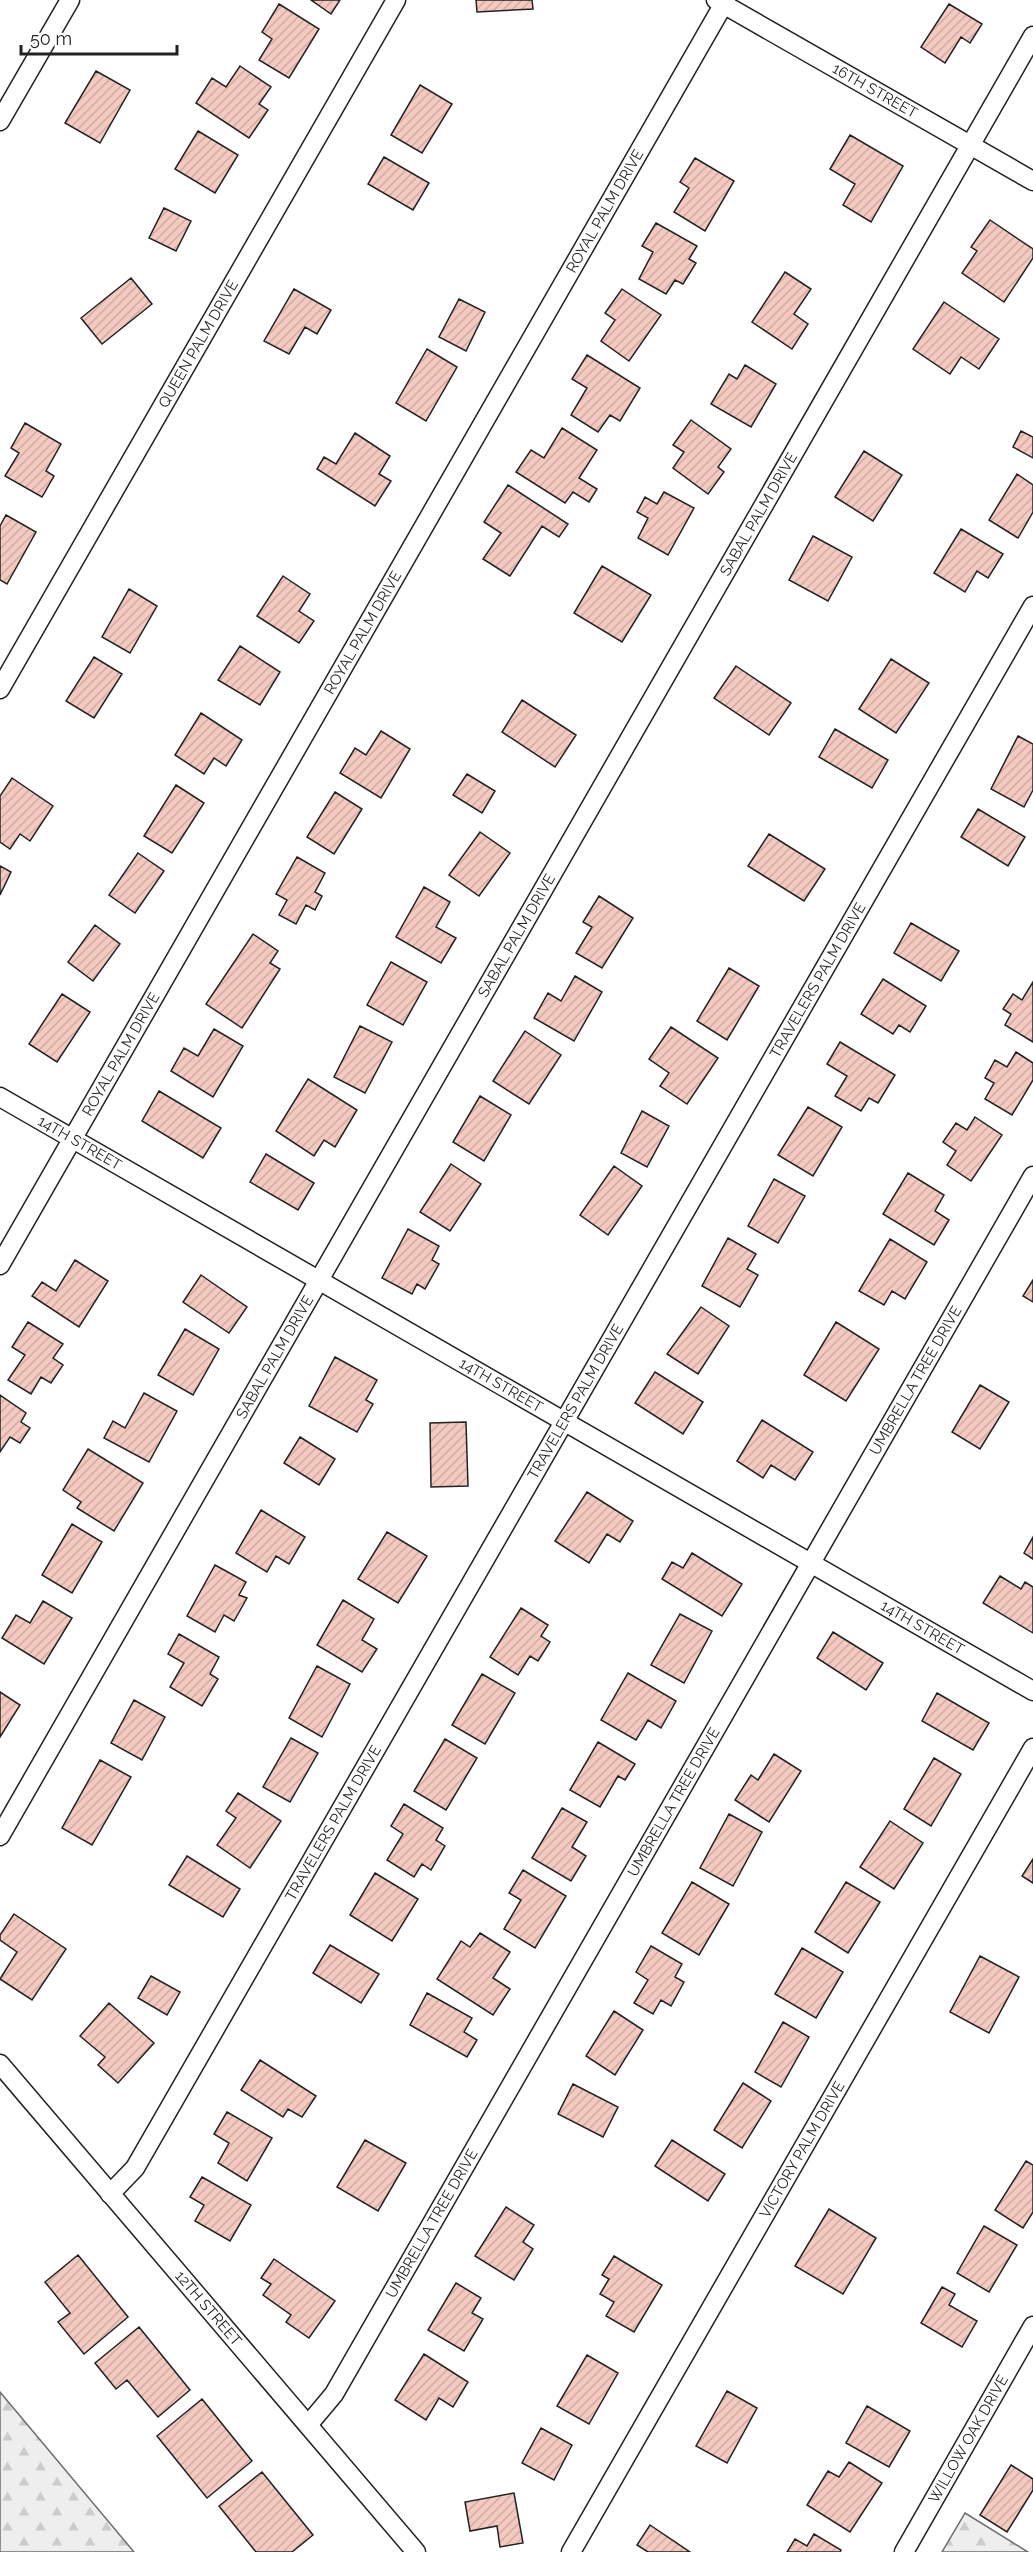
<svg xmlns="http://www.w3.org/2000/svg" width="1033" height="2552" font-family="Raleway,sans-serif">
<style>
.forest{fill:url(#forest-firs);stroke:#6f6f6f;stroke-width:1.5}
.building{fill:url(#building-hatch);stroke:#222;stroke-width:1.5}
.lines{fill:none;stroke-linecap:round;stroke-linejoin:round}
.minor-casing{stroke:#222;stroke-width:21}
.minor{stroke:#fff;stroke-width:18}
.labels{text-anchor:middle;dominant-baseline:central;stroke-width:4.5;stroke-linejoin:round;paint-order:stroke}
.street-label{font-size:15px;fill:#222;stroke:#fff}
</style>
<defs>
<pattern id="forest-firs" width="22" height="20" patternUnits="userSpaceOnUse" patternTransform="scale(1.5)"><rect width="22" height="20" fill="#eee"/><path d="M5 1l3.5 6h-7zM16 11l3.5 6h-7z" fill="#ccc"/></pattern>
<pattern id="building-hatch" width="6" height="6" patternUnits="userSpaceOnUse" patternTransform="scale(1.5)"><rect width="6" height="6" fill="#f3c9c0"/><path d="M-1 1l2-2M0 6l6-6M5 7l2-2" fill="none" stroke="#d0aca5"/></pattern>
</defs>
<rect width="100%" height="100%" fill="#fff"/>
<path class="forest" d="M0 2392 134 2552H0Z
M965 2513 1028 2552H942Z"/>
<path class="building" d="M311 0H340L331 14Z
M476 0H532L533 9 477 12Z
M279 4 319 29 289 78 259 60 272 39 262 32Z
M949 4 982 24 970 43 961 37 945 63 921 47Z
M240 66 271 87 259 104 268 110 249 138 196 103 212 78 226 87Z
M96 71 130 90 100 143 65 123Z
M420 85 452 104 422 153 391 135Z
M198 131 238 155 215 193 175 169Z
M850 135 903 166 871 222 843 205 855 184 830 169Z
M384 157 429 183 413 210 368 184Z
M695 158 734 181 705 231 674 212 689 188 680 182Z
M164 208 191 221 176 251 149 238Z
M990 220 1033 249V258L1004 302 962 273 977 251 971 247Z
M656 223 697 246 689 259 696 263 683 284 675 280 666 294 639 279 653 252 642 246Z
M785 272 811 289 794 314 808 324 792 349 752 322Z
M131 278 152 304 102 344 81 318Z
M294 289 331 310 317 334 305 327 289 354 264 341Z
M622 289 661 315 629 361 601 341 615 320 605 313Z
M459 299 485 312 466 351 439 337Z
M944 302 999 339 979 369 961 357 950 374 913 349Z
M427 349 457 367 426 421 396 403Z
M587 355 640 388 620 421 610 415 598 432 571 415 587 388 572 379Z
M745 365 776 384 751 427 711 404 729 374 737 379Z
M691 420 731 449 718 467 724 472 708 494 673 468 684 452 673 445Z
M25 423 61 444 46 471 54 476 42 497 5 476 19 453 11 448Z
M562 428 597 450 579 478 597 489 589 502 573 492 565 503 516 472 531 450 544 458Z
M1021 431 1033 437V458L1013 447Z
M355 433 390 456 379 474 391 481 375 506 317 469 324 457 336 464Z
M864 451 902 475 873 521 835 497Z
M1017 474 1033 485V512L1018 538 989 520Z
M508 485 568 524 559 537 542 526 510 576 483 559 501 533 484 522Z
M664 492 694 508 668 555 638 538 648 518 637 512 645 497 657 504Z
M6 515 36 532 7 584 0 580V526Z
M961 529 1003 554 988 578 977 571 965 592 934 573Z
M813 536 852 557 828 601 789 580Z
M602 566 651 595 622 642 574 613Z
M283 576 310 594 299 611 314 621 299 643 257 616Z
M129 589 157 606 130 653 102 637Z
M240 646 280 672 260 705 218 680Z
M94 657 122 674 94 718 66 701Z
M891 659 929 683 896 733 859 709Z
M736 666 791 703 769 735 714 698Z
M522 700 576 735 555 767 502 732Z
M201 713 242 740 226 766 214 758 204 774 175 755Z
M835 729 888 760 872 788 819 757Z
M381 731 410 749 381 798 340 773 355 748 366 755Z
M1018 736 1033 744V790L1024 807 991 789Z
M467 774 495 791 482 813 453 795Z
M12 778 53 806 30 841 20 834 10 849 0 842V796Z
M176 785 204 803 172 853 144 836Z
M335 792 362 809 334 854 307 837Z
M978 809 1025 837 1008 866 961 837Z
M480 832 510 853 479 896 449 875Z
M769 834 825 869 804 901 748 866Z
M138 853 164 871 135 913 109 895Z
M297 857 325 873 315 892 322 896 315 910 306 905 296 924 279 915 287 900 276 894Z
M0 866 11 872 0 895Z
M424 887 450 902 436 927 456 938 441 963 396 937Z
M599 896 633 918 602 968 576 953 592 927 583 922Z
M911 923 959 951 941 981 894 953Z
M95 925 120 944 93 981 68 962Z
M253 934 278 951 270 963 280 969 242 1028 206 1004Z
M391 962 427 982 403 1025 367 1005Z
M729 968 759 986 727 1040 697 1021Z
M575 976 602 992 574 1041 534 1018 548 993 561 1001Z
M883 979 926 1006 910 1032 899 1025 893 1034 861 1014Z
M1033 982V1042L1005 1025 1011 1014 1003 1009 1013 994 1022 1000Z
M62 994 90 1012 57 1062 29 1044Z
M360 1026 392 1042 365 1093 334 1077Z
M671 1027 718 1058 687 1104 660 1086 669 1073 649 1059Z
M214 1029 243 1046 213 1097 171 1071 184 1048 198 1056Z
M525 1031 561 1055 529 1104 493 1081Z
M840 1042 895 1075 878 1103 869 1098 861 1111 835 1096 847 1076 827 1064Z
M1016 1052 1033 1063V1080L1012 1115 985 1099 994 1083 985 1078 995 1060 1007 1067Z
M308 1079 357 1110 335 1147 324 1140 314 1156 276 1131Z
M159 1091 221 1128 203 1158 142 1121Z
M480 1096 511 1115 484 1161 453 1142Z
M808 1107 842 1127 813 1176 778 1155Z
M642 1111 669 1126 647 1167 621 1153Z
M975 1117 1002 1135 971 1181 947 1165 956 1151 943 1142 956 1123 967 1130Z
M266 1154 314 1183 298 1210 250 1182Z
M451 1164 481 1184 450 1231 420 1212Z
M614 1166 642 1186 608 1235 580 1215Z
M908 1173 944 1195 935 1211 949 1220 934 1245 883 1214Z
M774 1179 805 1196 778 1243 748 1226Z
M408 1229 439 1246 432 1260 439 1264 425 1289 417 1284 412 1294 382 1278Z
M728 1238 756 1254 747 1269 758 1275 740 1307 702 1286Z
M890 1239 927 1262 905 1299 892 1291 884 1305 859 1291Z
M75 1260 108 1281 79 1327 32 1296 42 1282 56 1291Z
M201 1275 247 1307 229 1333 183 1302Z
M1033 1280V1302L1023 1296Z
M701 1307 729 1326 698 1374 667 1354Z
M28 1322 63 1344 53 1358 63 1365 51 1383 41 1377 31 1394 8 1380 25 1355 12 1347Z
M836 1322 879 1349 846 1401 804 1375Z
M185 1329 219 1349 193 1395 158 1375Z
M335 1357 377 1380 366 1400 373 1404 357 1432 309 1406Z
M655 1372 703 1402 683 1434 635 1403Z
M980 1385 1009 1402 980 1449 952 1432Z
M144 1393 177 1411 149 1462 104 1438 113 1421 125 1428Z
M0 1395 26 1413 21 1422 30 1428 20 1443 10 1437 0 1452Z
M762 1420 813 1452 795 1480 771 1465 763 1478 737 1461Z
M466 1422 468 1486 431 1487 430 1423Z
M300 1437 335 1459 319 1485 284 1463Z
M88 1449 143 1483 114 1531 77 1508 81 1502 63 1490Z
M587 1492 633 1521 620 1542 607 1534 589 1563 555 1541Z
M261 1510 305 1537 289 1564 276 1556 267 1572 236 1553Z
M72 1524 102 1542 72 1593 42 1575Z
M387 1532 427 1556 398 1603 358 1579Z
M1033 1537V1559L1024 1553Z
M692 1553 742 1584 722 1616 662 1579 672 1562 683 1568Z
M215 1565 246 1582 239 1595 247 1598 234 1621 224 1615 215 1632 187 1616Z
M1000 1576 1021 1589 1025 1582 1033 1587V1633L983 1603Z
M343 1600 374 1619 362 1640 377 1649 362 1672 317 1645Z
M43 1601 72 1618 44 1664 2 1638 16 1615 30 1623Z
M521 1608 548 1625 541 1636 550 1642 538 1661 530 1656 518 1675 490 1657Z
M680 1614 712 1631 684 1683 651 1665Z
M833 1632 883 1663 866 1690 817 1658Z
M179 1634 219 1657 210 1674 218 1679 202 1706 170 1687 184 1663 168 1654Z
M317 1666 350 1684 322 1737 289 1718Z
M628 1673 676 1701 661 1728 648 1720 636 1740 601 1720Z
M482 1674 515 1693 485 1744 452 1725Z
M0 1692 20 1705 0 1737Z
M937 1693 989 1723 973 1750 922 1721Z
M134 1700 165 1717 142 1760 111 1743Z
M291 1738 318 1753 290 1802 263 1787Z
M445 1739 477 1758 446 1810 414 1791Z
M598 1742 635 1764 625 1780 618 1776 600 1807 570 1790Z
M774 1754 801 1771 769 1822 735 1800 751 1775 758 1780Z
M934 1758 961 1774 931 1826 904 1809Z
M100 1760 131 1777 92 1845 62 1828Z
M238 1793 281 1821 250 1868 217 1845 236 1818 226 1811Z
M404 1804 443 1828 436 1840 445 1846 431 1870 422 1864 414 1877 387 1860 403 1834 391 1826Z
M562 1808 587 1822 572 1847 586 1856 571 1881 532 1858Z
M729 1814 762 1832 733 1886 700 1868Z
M890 1821 923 1843 894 1889 860 1867Z
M187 1856 240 1889 223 1917 169 1885Z
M1033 1859V1883L1022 1876Z
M523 1870 566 1896 535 1948 504 1929 521 1900 509 1893Z
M375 1873 418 1899 392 1941 350 1915Z
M692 1882 729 1904 699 1955 662 1933Z
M846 1882 880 1902 848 1953 815 1932Z
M14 1914 66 1949 32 2000 0 1979 17 1952 0 1940V1935Z
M480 1933 510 1952 493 1978 510 1989 493 2015 437 1979 461 1941 470 1947Z
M330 1945 379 1974 361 2003 313 1973Z
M651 1946 682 1964 675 1977 684 1982 671 2006 661 2000 653 2014 634 2003 648 1980 636 1972Z
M802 1948 843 1972 816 2018 775 1994Z
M980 1956 1019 1977 989 2033 950 2012Z
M151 1976 180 1992 167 2015 138 1998Z
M427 1993 472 2018 464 2032 477 2040 467 2057 410 2025Z
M109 2003 154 2043 118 2083 98 2065 105 2057 80 2036Z
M614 2011 643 2030 615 2075 586 2056Z
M783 2022 809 2037 781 2087 755 2072Z
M260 2060 316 2096 302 2117 288 2109 283 2117 241 2090Z
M743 2083 771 2101 742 2148 714 2130Z
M573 2084 618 2107 603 2137 558 2114Z
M227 2112 272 2138 247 2181 218 2163 229 2143 214 2134Z
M365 2140 406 2163 378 2211 337 2187Z
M672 2140 725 2174 708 2201 655 2166Z
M1026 2161 1033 2165V2212L1023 2228 995 2210Z
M202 2177 251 2205 230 2241 195 2221 204 2205 190 2197Z
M506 2207 534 2225 523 2242 533 2249 514 2280 475 2256Z
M829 2209 876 2238 843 2294 795 2266Z
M984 2226 1017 2245 989 2292 957 2273Z
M78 2255 128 2317 84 2354 58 2322 70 2313 45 2282Z
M614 2256 662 2285 634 2332 606 2316 614 2302 600 2294 609 2279 602 2275Z
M274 2259 335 2301 309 2338 286 2322 291 2315 263 2295 271 2284 261 2278Z
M456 2283 481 2298 472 2313 483 2319 464 2351 428 2330Z
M942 2287 955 2294 949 2305 977 2321 962 2347 921 2323Z
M139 2327 190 2390 158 2417 127 2380 116 2389 95 2363Z
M424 2354 468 2382 453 2407 439 2398 426 2420 395 2400Z
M587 2355 618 2373 589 2424 557 2406Z
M727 2391 757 2408 727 2463 696 2446Z
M202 2399 252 2461 207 2498 157 2436Z
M867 2406 910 2431 889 2467 846 2443Z
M541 2428 572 2445 554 2480 522 2463Z
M849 2462 882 2483 850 2532 807 2505 828 2471 839 2477Z
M1011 2465 1033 2479V2490L1007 2532 980 2515Z
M262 2472 313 2535 292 2552H256L219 2506Z
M514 2493 523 2543 500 2547 497 2526 470 2531 465 2502Z
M650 2525 690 2552H648L637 2545Z
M814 2534 841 2550 840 2552H787L795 2539 807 2546Z"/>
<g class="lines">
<defs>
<g id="minor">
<path id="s1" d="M716 0 1033 181"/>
<path d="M0 121 70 0"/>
<path id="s2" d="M0 689 396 0"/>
<path id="s3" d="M0 1097 1033 1691"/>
<path id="s4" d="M0 1265 726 0"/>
<path id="s5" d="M0 1836 1033 36"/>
<path id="s6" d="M0 2064 416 2552"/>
<path id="s7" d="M110 2194 135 2168 1033 606"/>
<path id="s8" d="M308 2425 334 2394 1033 1176"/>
<path id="s9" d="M571 2552 1033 1748"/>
<path id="s10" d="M904 2552 1033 2326"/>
</g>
</defs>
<use href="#minor" class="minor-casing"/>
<use href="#minor" class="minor"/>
</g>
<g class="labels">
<g class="street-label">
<text stroke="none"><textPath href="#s1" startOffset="183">16TH STREET</textPath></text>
<text stroke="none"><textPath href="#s4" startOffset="1215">ROYAL PALM DRIVE</textPath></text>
<text stroke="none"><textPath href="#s2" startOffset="398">QUEEN PALM DRIVE</textPath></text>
<text stroke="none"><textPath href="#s5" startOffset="1524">SABAL PALM DRIVE</textPath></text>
<text stroke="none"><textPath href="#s4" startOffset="729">ROYAL PALM DRIVE</textPath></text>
<text stroke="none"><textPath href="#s5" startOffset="1038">SABAL PALM DRIVE</textPath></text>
<text stroke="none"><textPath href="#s7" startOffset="1406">TRAVELERS PALM DRIVE</textPath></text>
<text stroke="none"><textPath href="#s4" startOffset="243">ROYAL PALM DRIVE</textPath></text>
<text stroke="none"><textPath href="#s3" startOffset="92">14TH STREET</textPath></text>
<text stroke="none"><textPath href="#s5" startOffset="552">SABAL PALM DRIVE</textPath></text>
<text stroke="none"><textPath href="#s8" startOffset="1209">UMBRELLA TREE DRIVE</textPath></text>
<text stroke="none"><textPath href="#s3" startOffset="578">14TH STREET</textPath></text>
<text stroke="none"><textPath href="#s7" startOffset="920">TRAVELERS PALM DRIVE</textPath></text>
<text stroke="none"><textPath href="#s3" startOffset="1064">14TH STREET</textPath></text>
<text stroke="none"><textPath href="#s8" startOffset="723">UMBRELLA TREE DRIVE</textPath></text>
<text stroke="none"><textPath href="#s7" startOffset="434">TRAVELERS PALM DRIVE</textPath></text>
<text stroke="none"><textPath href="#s9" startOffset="464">VICTORY PALM DRIVE</textPath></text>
<text stroke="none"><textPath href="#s8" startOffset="237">UMBRELLA TREE DRIVE</textPath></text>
<text stroke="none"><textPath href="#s6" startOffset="321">12TH STREET</textPath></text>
<text stroke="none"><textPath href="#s10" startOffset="130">WILLOW OAK DRIVE</textPath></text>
</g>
</g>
<path d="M21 45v9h156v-9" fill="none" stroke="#222222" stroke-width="3"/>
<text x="30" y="45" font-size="18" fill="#222222" stroke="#ffffff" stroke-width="4.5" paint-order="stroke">50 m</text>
</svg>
